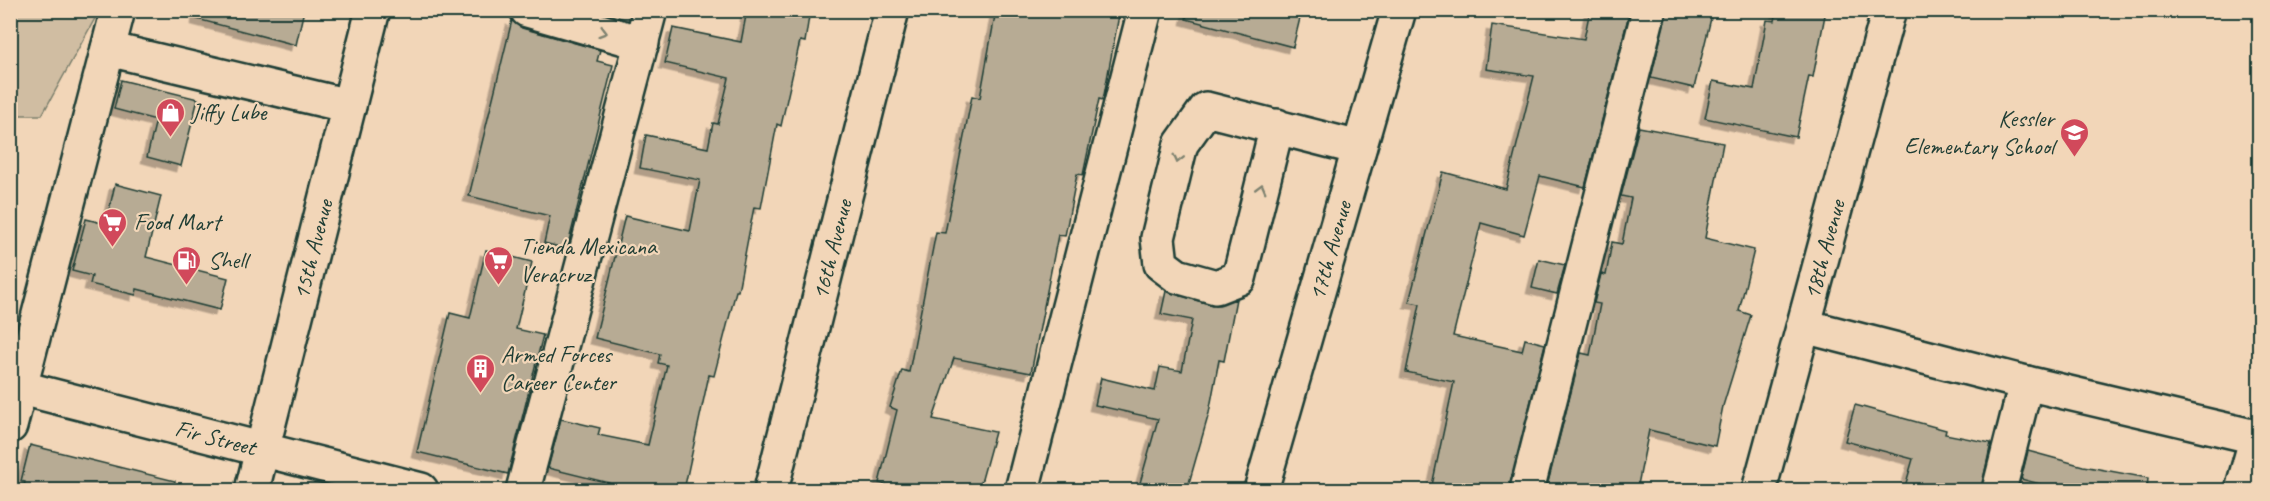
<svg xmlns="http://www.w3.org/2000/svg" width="2270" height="501" font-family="Caveat,sans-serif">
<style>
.green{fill:#d0bda2;stroke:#787d6b;stroke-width:1.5}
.building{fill:#b7ab94;stroke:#1f3d34;stroke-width:1.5;filter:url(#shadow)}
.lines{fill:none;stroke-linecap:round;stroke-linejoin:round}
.minor-casing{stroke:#1f3d34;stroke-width:38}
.major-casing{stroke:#1f3d34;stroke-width:38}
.minor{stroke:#f2d6b8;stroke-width:33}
.major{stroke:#f2d6b8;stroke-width:33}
.oneway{stroke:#7e826f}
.labels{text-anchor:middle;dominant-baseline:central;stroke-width:4.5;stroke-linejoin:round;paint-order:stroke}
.poi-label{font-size:24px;fill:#1f3d34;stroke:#f2d6b8;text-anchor:start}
.street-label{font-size:24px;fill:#1f3d34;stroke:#f2d6b8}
</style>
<defs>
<filter id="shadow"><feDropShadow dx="-5.5" dy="5.5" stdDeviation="0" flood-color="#0004"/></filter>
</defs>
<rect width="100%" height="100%" fill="#f2d6b8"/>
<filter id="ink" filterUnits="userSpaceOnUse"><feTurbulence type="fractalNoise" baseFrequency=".0167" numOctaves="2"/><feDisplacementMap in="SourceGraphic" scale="12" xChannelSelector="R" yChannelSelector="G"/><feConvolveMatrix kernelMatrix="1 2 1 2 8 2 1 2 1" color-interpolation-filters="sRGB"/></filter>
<g filter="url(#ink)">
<path class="green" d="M11 10 99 11 42 115H11Z"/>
<path class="building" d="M198 10H304L296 45 197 19Z
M747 10H810L805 42 800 41 781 126 777 124 761 208 754 207 738 291H736L714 376 709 375 684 490H607L609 483 548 468 561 419 600 428 598 435 648 445 667 365 658 363 660 354 595 338 625 216 690 231 700 180 640 168 646 135 708 148 713 123 718 124 729 78 665 63 673 28 741 42Z
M996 10H1120L1104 95 1103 100 1099 99 1083 175 1077 174 1065 236 1058 235 1031 373 954 358 933 419 995 432 979 490H907L879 483 897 410 890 407 902 370 909 372 936 232 945 233 972 96 980 98Z
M1188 10H1302L1293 47 1186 19Z
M1590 10H1630L1585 187 1540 176 1524 235 1481 223 1453 336 1522 351 1525 339 1545 344 1509 490H1431L1454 382 1406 372 1420 304 1409 302 1425 240 1443 172 1506 189 1534 76 1486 69 1492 25 1584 39Z
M1667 10H1713L1694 88 1651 78Z
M1777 10H1826L1813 77 1809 76 1796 137 1705 118 1713 81 1754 89 1767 20 1775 21Z
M512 20 522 28 600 50 597 61 613 65 567 249 544 243 550 216 469 196Z
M121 80 198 99 181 166 147 157 156 120 114 109Z
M1639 127 1723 143 1705 238 1754 250 1739 311 1751 315 1723 406 1715 446 1649 430 1637 490H1546L1581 353 1590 355 1600 304 1594 303 1601 274 1606 275 1612 242 1622 244 1631 198 1621 196Z
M115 184 161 196 146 257 228 278 220 310 137 289 136 295 90 284 92 276 72 271 86 219 106 224Z
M486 250 532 262 516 329 543 335 508 474 417 452 450 313 470 318Z
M1539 259 1565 265 1557 294 1532 288Z
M1166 291 1212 305 1236 299 1224 361 1219 360 1209 413 1187 490H1138L1158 419 1095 405 1101 378 1155 391 1160 367 1182 371 1192 320 1161 314Z
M1855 405 1946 430 1945 434 1991 443 1981 490H1904L1913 459 1845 441Z
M30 445 175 481 174 490H23L25 482 21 481Z
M2028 451 2083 466 2148 478 2147 490H2062L2021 479Z"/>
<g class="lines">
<defs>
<g id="minor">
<path d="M527 10 642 43"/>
<path d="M108 49 349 106"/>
<path d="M1277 126 1239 278 1216 287 1177 276 1161 264 1158 238 1181 144 1206 109 1359 148"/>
<path d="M1804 326 2026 383 2260 438"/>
<path id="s1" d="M10 385 421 490"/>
<path d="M10 426 118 10"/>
<path d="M523 490 650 10"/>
<path id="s2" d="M771 490 892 10"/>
<path d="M1022 490 1145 10"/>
<path id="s3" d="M1261 490 1399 10"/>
<path d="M1527 490 1649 10"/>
<path id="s4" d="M1759 490 1889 10"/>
<path d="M1999 490 2026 383"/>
<path d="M2242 490 2257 437"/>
</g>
<g id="major">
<path id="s5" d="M252 490 373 10"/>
</g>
</defs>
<use href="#minor" class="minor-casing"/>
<use href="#major" class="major-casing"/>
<use href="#minor" class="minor"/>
<use href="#major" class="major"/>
</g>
<defs><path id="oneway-chevron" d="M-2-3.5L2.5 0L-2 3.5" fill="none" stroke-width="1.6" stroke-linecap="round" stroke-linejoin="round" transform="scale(1.5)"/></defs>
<g class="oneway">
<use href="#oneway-chevron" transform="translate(603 32) rotate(16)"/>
<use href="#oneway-chevron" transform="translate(1178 159) rotate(104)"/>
<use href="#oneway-chevron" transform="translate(1261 188) rotate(-75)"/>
</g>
</g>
<defs>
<symbol id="shop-pin" viewBox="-11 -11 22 30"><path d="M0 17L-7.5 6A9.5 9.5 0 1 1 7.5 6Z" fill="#d1495b" stroke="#f2d6b8"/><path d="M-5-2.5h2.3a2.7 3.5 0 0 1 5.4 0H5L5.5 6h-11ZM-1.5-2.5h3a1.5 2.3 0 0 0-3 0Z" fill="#fff"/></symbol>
<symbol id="school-pin" viewBox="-11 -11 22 30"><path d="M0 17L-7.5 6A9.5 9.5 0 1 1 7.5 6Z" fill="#d1495b" stroke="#f2d6b8"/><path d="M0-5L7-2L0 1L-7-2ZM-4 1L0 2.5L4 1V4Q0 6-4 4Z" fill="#fff"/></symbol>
<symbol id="supermarket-pin" viewBox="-11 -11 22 30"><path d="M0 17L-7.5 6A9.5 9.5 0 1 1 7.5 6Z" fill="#d1495b" stroke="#f2d6b8"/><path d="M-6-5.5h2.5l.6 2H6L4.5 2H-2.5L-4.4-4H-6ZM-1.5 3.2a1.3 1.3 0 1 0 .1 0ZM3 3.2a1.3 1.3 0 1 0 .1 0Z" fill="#fff"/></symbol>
<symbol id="fuel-pin" viewBox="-11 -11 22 30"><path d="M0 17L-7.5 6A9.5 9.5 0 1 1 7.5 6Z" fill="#d1495b" stroke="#f2d6b8"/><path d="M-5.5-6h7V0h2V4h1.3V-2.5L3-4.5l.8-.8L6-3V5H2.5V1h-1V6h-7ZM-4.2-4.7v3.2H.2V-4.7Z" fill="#fff"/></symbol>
<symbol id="building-pin" viewBox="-11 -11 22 30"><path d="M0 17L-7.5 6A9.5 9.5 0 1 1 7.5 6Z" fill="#d1495b" stroke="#f2d6b8"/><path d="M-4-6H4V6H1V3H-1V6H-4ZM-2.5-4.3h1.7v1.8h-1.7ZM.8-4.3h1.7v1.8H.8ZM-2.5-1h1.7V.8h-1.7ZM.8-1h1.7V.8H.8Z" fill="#fff"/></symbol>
</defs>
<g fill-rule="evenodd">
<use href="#shop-pin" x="154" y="96" width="33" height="45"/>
<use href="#school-pin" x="2058" y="116" width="33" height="45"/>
<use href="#supermarket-pin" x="96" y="206" width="33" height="45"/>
<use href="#fuel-pin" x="170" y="244" width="33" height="45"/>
<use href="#supermarket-pin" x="482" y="244" width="33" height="45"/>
<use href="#building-pin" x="464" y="352" width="33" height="45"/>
</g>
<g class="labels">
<g class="poi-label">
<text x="191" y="112">Jiffy Lube</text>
<text x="2054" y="118" text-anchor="end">Kessler<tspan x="2054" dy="28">Elementary School</tspan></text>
<text x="134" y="222">Food Mart</text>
<text x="520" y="246">Tienda Mexicana<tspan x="520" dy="28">Veracruz</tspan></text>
<text x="208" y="260">Shell</text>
<text x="501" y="354">Armed Forces<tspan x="501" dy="28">Career Center</tspan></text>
</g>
<g class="street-label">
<text stroke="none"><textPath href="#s2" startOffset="248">16th Avenue</textPath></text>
<text stroke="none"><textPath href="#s3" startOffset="249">17th Avenue</textPath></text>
<text stroke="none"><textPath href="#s5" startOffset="248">15th Avenue</textPath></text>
<text stroke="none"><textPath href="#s4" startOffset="249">18th Avenue</textPath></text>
<text stroke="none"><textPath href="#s1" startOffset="212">Fir Street</textPath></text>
</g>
</g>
<rect width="2270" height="501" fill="none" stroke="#f2d6b8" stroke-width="36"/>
<rect x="18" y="18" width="2234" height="465" fill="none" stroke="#1f3d34" stroke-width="2" filter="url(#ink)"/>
</svg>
